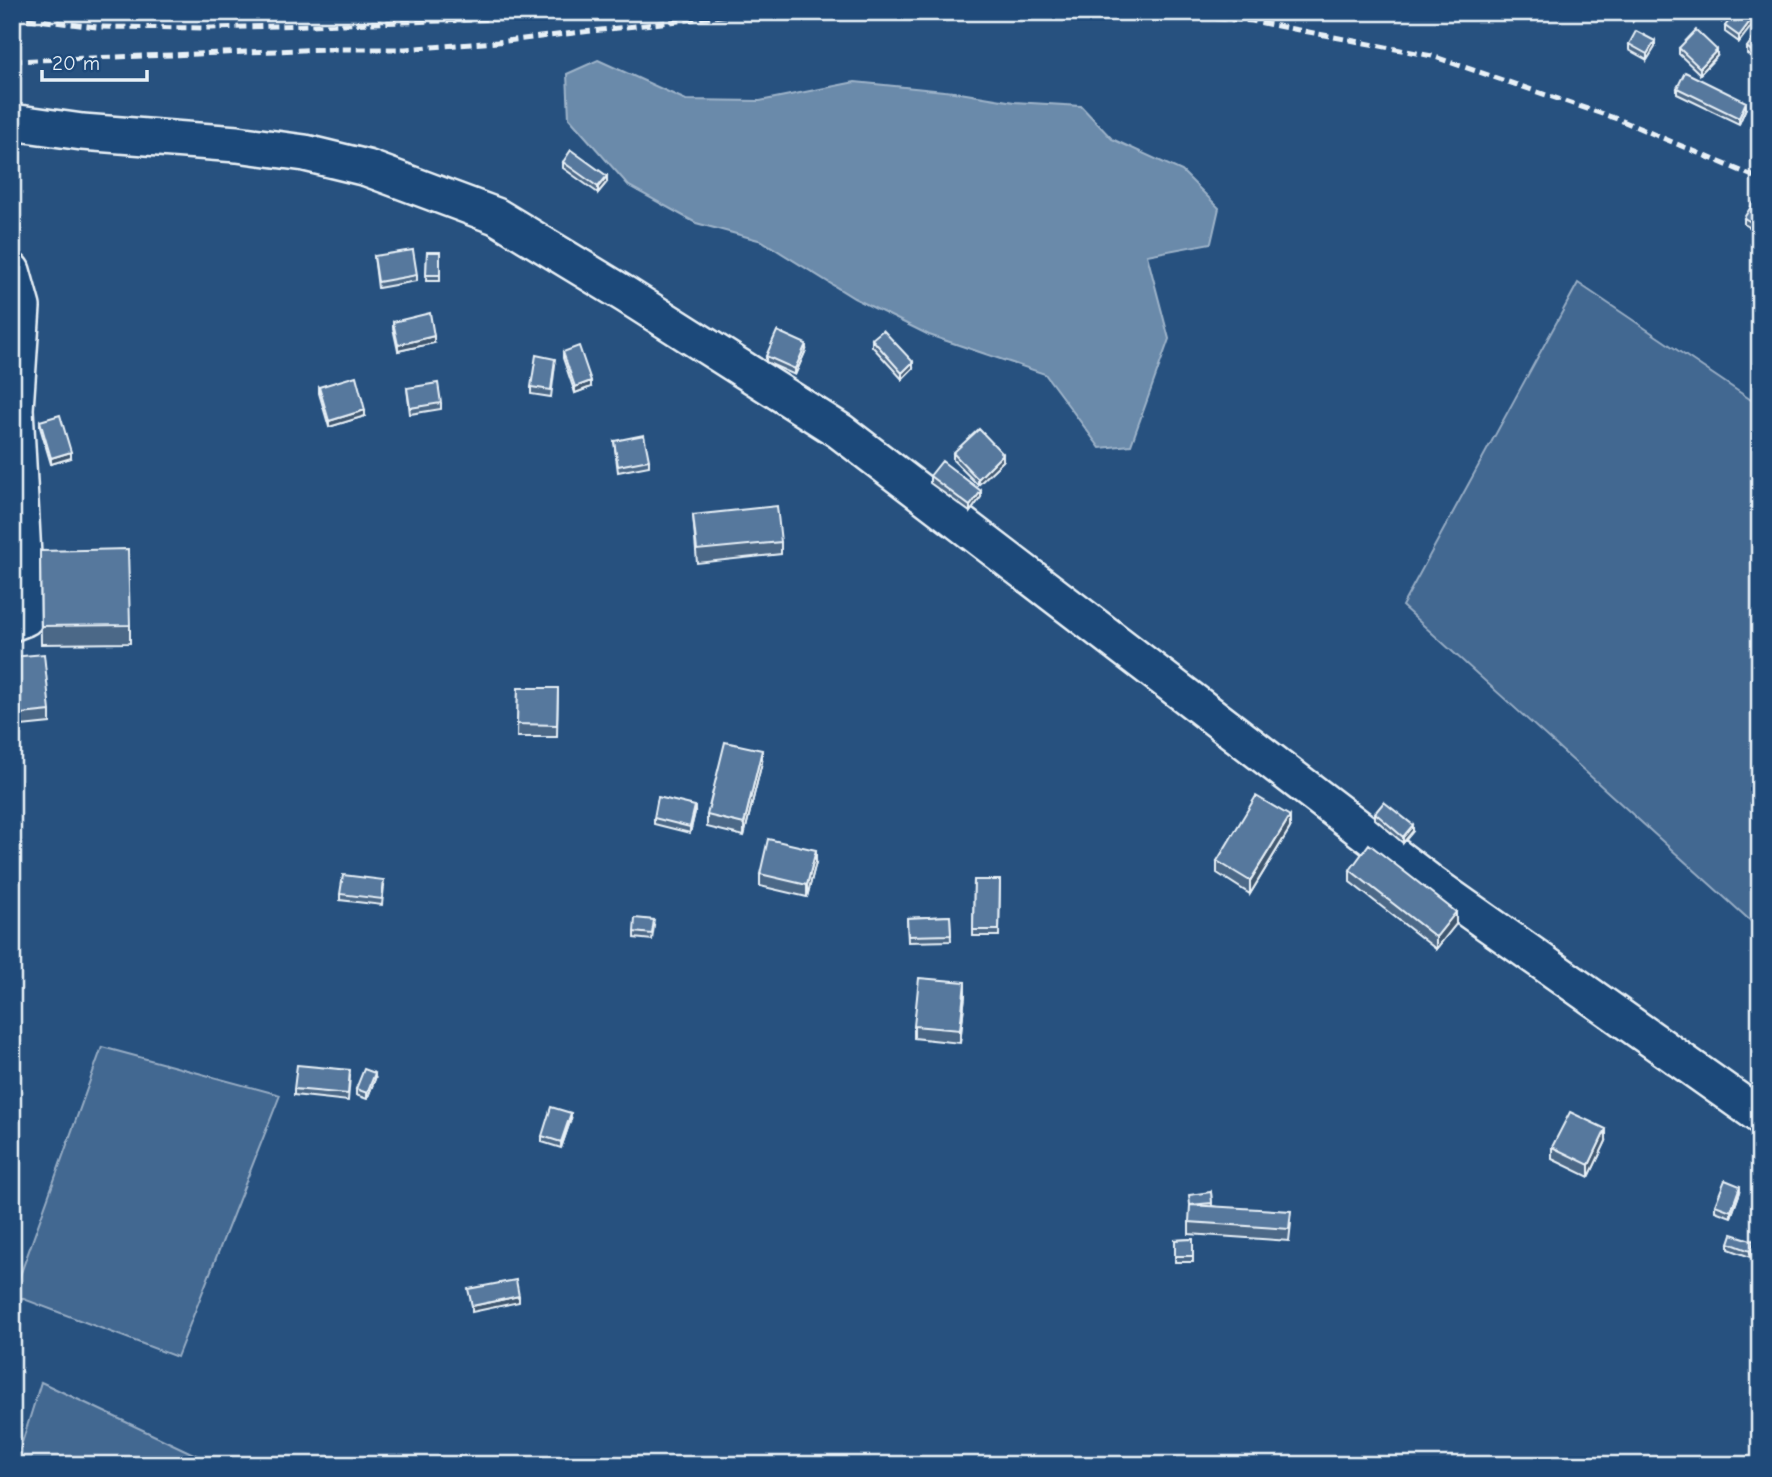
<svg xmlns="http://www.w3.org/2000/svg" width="1772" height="1477" font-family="'Comic Neue',sans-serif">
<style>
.green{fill:#436891;stroke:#96acc4;stroke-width:2}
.water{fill:#6b8aaa;stroke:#9db3c9;stroke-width:2}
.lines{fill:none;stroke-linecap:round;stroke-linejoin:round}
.minor-casing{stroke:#e8f1f8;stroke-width:40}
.minor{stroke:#1f4a7a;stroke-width:35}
.rail{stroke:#e8f1f8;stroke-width:5;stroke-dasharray:10 5;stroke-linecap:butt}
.wall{fill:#4b6787;stroke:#e8f1f8;stroke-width:2}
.shaded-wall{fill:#3d546e;stroke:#e8f1f8;stroke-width:2}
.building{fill:#57789d;stroke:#e8f1f8;stroke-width:2}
</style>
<rect width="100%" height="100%" fill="#27517f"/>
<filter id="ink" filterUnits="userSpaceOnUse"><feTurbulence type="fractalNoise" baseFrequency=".0143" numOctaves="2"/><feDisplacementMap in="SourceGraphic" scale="14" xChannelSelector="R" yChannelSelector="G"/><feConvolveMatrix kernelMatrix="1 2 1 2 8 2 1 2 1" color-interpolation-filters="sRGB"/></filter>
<g filter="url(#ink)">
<path class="green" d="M1578 283 1760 406V916L1754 924 1402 606Z
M102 1047 280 1095 177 1357 13 1295Z
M41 1382 217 1465H15Z"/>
<path class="water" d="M598 60 686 100 760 101 855 82 954 92 1014 102 1081 106 1112 139 1182 171 1219 208 1211 243 1147 255 1169 339 1131 445 1100 448 1045 374 929 335 854 298 762 241 696 223 629 186 569 118 567 74Z"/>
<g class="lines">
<defs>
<path id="minor" d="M12 122 82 132 237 144 305 153 367 168 496 216 626 295 840 431 1428 881 1760 1116
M12 271 22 307 15 409 12 410
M12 623 25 618 26 611 15 409"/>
</defs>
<use href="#minor" class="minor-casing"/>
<use href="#minor" class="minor"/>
<path class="rail" d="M1126 12 1252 21 1432 56 1620 120 1760 179
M12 17 97 27 212 28 663 14
M12 61 327 49H405L497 42 756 12"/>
</g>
<path class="wall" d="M1623 12H1639L1633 21 1623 14Z
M1711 12H1730L1722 21Z
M1760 12 1739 42 1725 32V26Z
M1760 30 1755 60 1747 54V47Z
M1629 44 1655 47 1647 60 1629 50Z
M1679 48 1717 56 1700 74 1679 54Z
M1677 88 1746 108 1739 124 1677 94Z
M563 162 607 182 598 193 563 168Z
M1760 206V233L1744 224V218Z
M427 252H440V281H426Z
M374 256 417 275V281L378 288Z
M393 322 434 343 398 351 393 328Z
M872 339 913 368 902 379 872 346Z
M806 350 795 375 766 362V356Z
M563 352 591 387 575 393 563 358Z
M555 365 551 397 531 394V387Z
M319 387 365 416 329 427 319 393Z
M407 388 441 403V409L410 414Z
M40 421 71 458 51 464 40 427Z
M614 441 649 460V466L618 472Z
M953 453 1003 461 978 485 953 460Z
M930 476 981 497 970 512 930 483Z
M693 515 781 542V554L697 563Z
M40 551 130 625V643L41 644Z
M12 657 50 711V723L12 727Z
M518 688H558L557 737H517Z
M762 762 744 836 707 827V815Z
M695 812 690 833 654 824V818Z
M1375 813 1413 831 1403 843 1375 819Z
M1290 828 1250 894 1217 873V861Z
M816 862 807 897 760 886V874Z
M1350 870 1456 924 1436 949 1350 882Z
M974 880H1000L999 936H973Z
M384 886 382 905 340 900V894Z
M950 916 951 941 908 942 907 918Z
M654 926 652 940 634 938V932Z
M965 995 960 1043 914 1038V1026Z
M350 1076 348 1101 294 1095V1089Z
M375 1079 367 1099 356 1095V1089Z
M571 1119 561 1148 542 1142V1136Z
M1606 1141 1589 1177 1552 1159V1147Z
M1211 1192 1212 1206 1291 1223 1289 1241 1189 1234V1222Z
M1740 1192 1731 1217 1715 1211V1205Z
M1193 1239V1262H1175V1240Z
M1729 1243 1754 1248 1750 1257 1729 1249Z"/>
<path class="shaded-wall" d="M1635 12H1639L1633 21V14Z
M1725 12H1730L1722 21V15Z
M1757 12H1760V15L1739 42V36Z
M1655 41V47L1647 60V54Z
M1760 47V53L1755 60V54Z
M1717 50V56L1700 74V68Z
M1746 102V108L1739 124V118Z
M607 176V182L598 193V187Z
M434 336V343L398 351V345Z
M806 344V350L795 375V369Z
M913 362V368L902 379V373Z
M591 381V387L575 393V387Z
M365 410V416L329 427V421Z
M71 452V458L51 464V458Z
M1003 454V461L978 485V479Z
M981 491V497L970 512V506Z
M762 750V762L744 836V824Z
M695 806V812L690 833V827Z
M1290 816V828L1250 894V881Z
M1413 825V831L1403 843V837Z
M816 850V862L807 897V885Z
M1456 912V924L1436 949V937Z
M965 982V995L960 1043V1030Z
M375 1073V1079L367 1099V1093Z
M571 1113V1119L561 1148V1142Z
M1606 1129V1141L1589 1177V1165Z
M1740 1186V1192L1731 1217V1211Z
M1754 1241V1248L1750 1257V1251Z
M519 1296V1302L472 1312V1306Z"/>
<path class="building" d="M1736 12H1757L1739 36 1725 26Z
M1696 30 1717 50 1700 68 1679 48Z
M1760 30V47L1755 54 1747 47Z
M1636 31 1655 41 1647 54 1629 44Z
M1685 72 1746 102 1739 118 1677 88Z
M571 150 607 176 598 187 563 162Z
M1754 202 1760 206V227L1744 218Z
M413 250 417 275 378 282 374 256Z
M427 252H440V275H426Z
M430 313 434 336 398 345 393 322Z
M883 330 913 362 902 373 872 339Z
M777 331 806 344 795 369 766 356Z
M579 346 591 381 575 387 563 352Z
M536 355 555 359 551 390 531 387Z
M356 376 365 410 329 421 319 387Z
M438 383 441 403 410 408 407 388Z
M60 415 71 452 51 458 40 421Z
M979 429 1003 454 978 479 953 453Z
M644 435 649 460 618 466 614 441Z
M942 461 981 491 970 506 930 476Z
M777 506 781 542 697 550 693 515Z
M128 549 130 625 41 626 40 551Z
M44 654 50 711 12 715V657Z
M518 688H558L557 725 517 724Z
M725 742 762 750 744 824 707 815Z
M1256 796 1290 816 1250 881 1217 861Z
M658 797 695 806 690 827 654 818Z
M1384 802 1413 825 1403 837 1375 813Z
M768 839 816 850 807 885 760 874Z
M1369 844 1456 912 1436 937 1350 870Z
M343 875 384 880 382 899 340 894Z
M974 880H1000L999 930H973Z
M950 916 951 935 908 936 907 918Z
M635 918 654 920 652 934 634 932Z
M919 978 965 982 960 1030 914 1026Z
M297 1065 350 1070 348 1094 294 1089Z
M364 1069 375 1073 367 1093 356 1089Z
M551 1107 571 1113 561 1142 542 1136Z
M1570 1112 1606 1129 1589 1165 1552 1147Z
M1725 1180 1740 1186 1731 1211 1715 1205Z
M1211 1192 1212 1203 1190 1205 1189 1195Z
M1190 1205 1291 1211 1289 1229 1189 1222Z
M1732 1234 1754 1241 1750 1251 1729 1243Z
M1193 1239V1256H1175V1240Z
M516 1280 519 1296 472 1306 468 1289Z"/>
</g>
<rect width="1772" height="1477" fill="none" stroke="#1f4a7a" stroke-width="42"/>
<rect x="21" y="21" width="1730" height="1435" fill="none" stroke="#e8f1f8" stroke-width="2.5" filter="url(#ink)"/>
<path d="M42 70v10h105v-10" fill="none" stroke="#e8f1f8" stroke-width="3.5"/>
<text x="52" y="70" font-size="21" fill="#e8f1f8" stroke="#1f4a7a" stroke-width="5" paint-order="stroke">20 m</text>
</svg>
